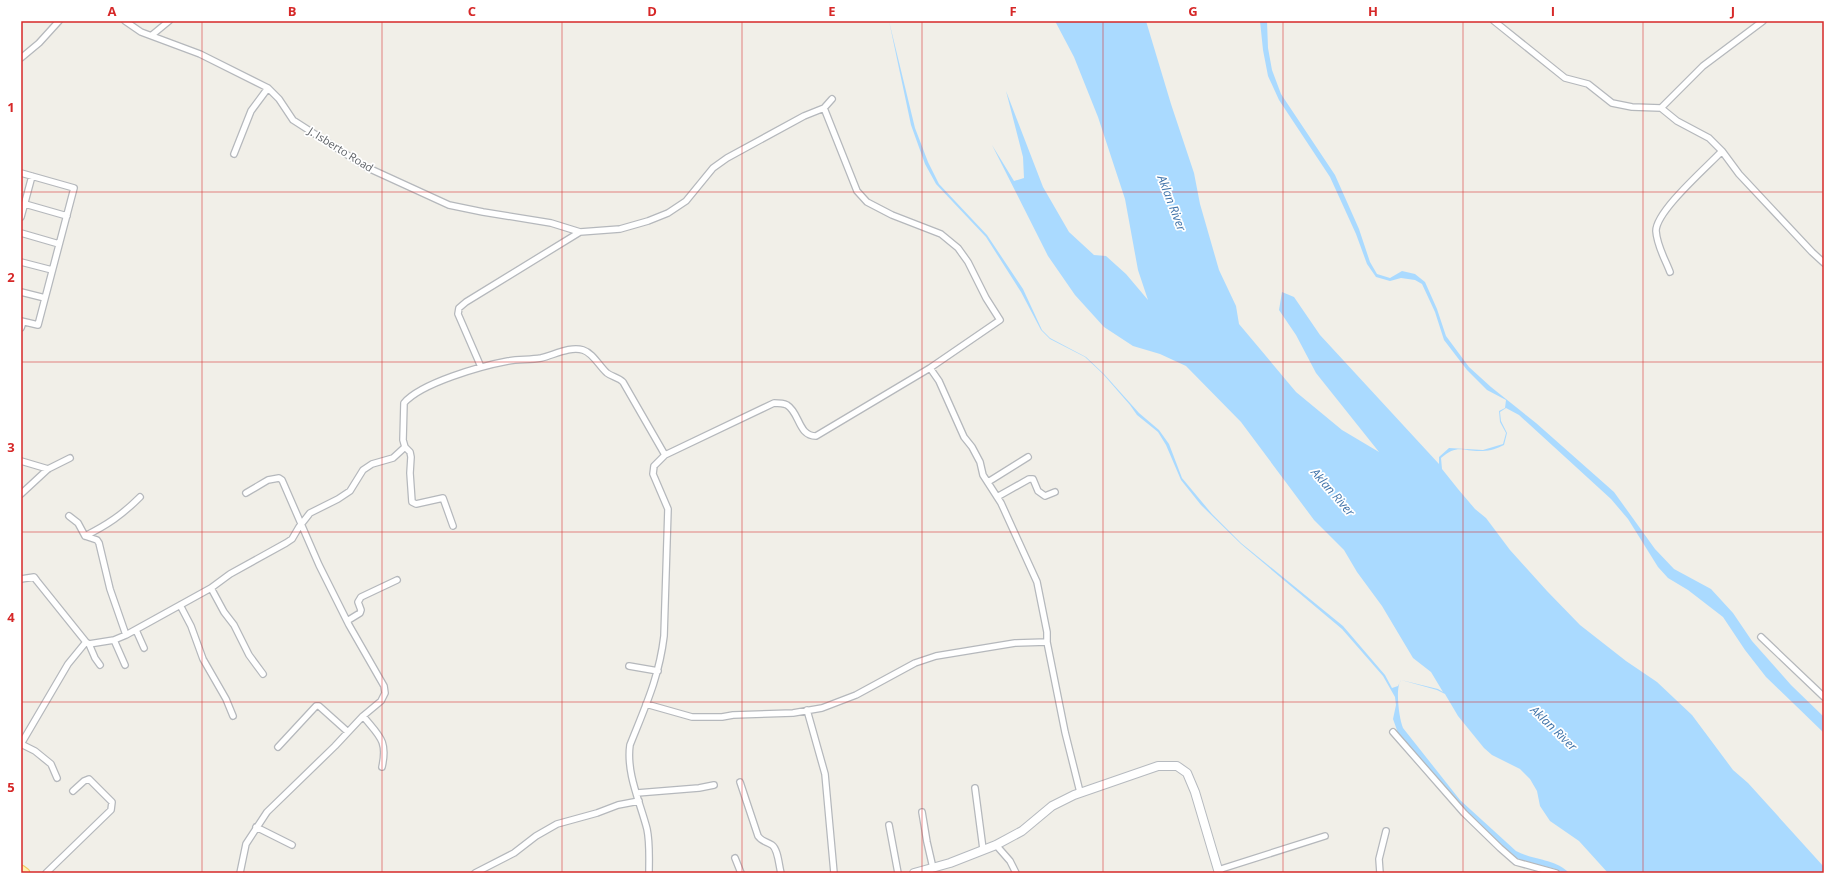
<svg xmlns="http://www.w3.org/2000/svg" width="1845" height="894" font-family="'Open Sans',sans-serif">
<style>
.water{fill:#aadaff}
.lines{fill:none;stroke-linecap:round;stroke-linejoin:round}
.street-casing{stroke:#b5b8bc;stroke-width:8}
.secondary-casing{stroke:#b6babf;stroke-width:10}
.primary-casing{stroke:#f2c960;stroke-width:11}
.street{stroke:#fff;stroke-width:5.5}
.secondary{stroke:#fff;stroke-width:8}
.primary{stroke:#fff2af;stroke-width:9}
.grid{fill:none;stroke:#d62828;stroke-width:1;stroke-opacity:0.55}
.labels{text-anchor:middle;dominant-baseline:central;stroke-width:3.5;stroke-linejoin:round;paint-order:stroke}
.street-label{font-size:11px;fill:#5f6368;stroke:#fff}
.water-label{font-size:12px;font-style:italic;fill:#4174aa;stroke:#fff}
.neatline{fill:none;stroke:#d62828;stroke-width:1.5}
.grid-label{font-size:13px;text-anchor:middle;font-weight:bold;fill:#d62828}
</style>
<rect width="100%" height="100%" fill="#f1efe8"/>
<path class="water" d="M889 21 915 128 928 162 939 184 987 235 1023 289 1042 330 1050 338 1086 357 1104 374 1139 413 1159 430 1169 444 1182 478 1212 514 1241 543 1343 626 1385 675 1392 688 1398 686 1401 680 1438 689 1443 692 1431 672 1413 658 1382 606 1357 572 1344 550 1314 520 1241 422 1186 366 1160 354 1133 346 1104 327 1075 295 1048 256 992 145 1014 181 1024 178 1023 157 1006 91 1043 187 1069 232 1094 255 1106 256 1126 274 1148 300 1138 270 1125 199 1098 117 1074 57 1055 21H1146L1171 104 1194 173 1200 204 1219 270 1236 306 1239 324 1296 392 1342 430 1379 452 1316 373 1296 335 1279 310 1282 292 1294 297 1320 335 1439 464V457L1449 448 1483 450 1503 444 1506 433 1500 422 1499 411 1505 408 1506 400 1487 390 1467 370 1444 340 1435 312 1422 284 1415 280 1401 278 1390 281 1376 277 1367 264 1356 234 1330 177 1279 100 1268 76 1263 50 1260 21H1267L1268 48 1272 70 1281 94 1335 175 1359 229 1370 262 1377 274 1390 278 1402 271 1415 274 1425 282 1437 309 1446 336 1469 367 1491 387 1536 423 1614 492 1655 549 1674 569 1711 589 1733 613 1752 641 1791 685 1824 717V733L1766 677 1745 650 1723 617 1688 590 1668 578 1658 567 1628 519 1611 499 1519 415 1506 408 1500 412 1501 421 1507 433 1504 445C1498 448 1490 451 1483 451 1463 452 1458 443 1441 458L1442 469 1458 489 1475 509 1486 518 1510 550 1547 591 1580 625 1626 661 1657 682 1692 715 1733 770 1748 783 1824 867V873H1608L1579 841 1550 821 1540 806 1537 791 1530 779 1520 769 1492 755 1484 748 1458 716 1445 694 1437 690 1401 680C1395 688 1399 718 1403 728L1460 800 1516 851C1532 860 1556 859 1569 873H1563L1555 869 1520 860 1508 853 1458 804 1398 733 1393 719 1396 705 1395 697 1383 676 1342 629 1241 544 1201 505 1181 480 1166 445 1158 432 1137 415 1130 405 1103 374 1085 357 1050 339 1041 330 1021 292 986 237 936 184 925 164 911 125Z"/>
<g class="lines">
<defs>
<path id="street" d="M125 21 141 32 200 54 268 88 279 99 293 120 366 167 449 205 483 212 551 223 580 232
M1494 21 1565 78 1588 84 1612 103 1632 107 1661 108 1677 121 1709 138 1722 151 1739 174 1812 252 1824 263
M152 35 169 21
M21 58 39 43 59 21
M1661 108 1703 66 1763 21
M234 154 251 111 268 88
M21 173 74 188 38 325 21 321
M25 204 67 216
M21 217 32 176
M21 233 59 244
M21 262 52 270
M1670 272C1665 259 1657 246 1656 231 1656 211 1707 167 1722 151
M21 292 45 298
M21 328 23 322
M481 367 458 314 459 308 466 302 580 232 620 229 648 221 668 213 686 201 713 168 727 158 804 116 824 108 832 99
M405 447 410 452 411 457 410 473 412 502 416 504 443 498 453 526
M21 461 48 469
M988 482 1028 457
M21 494 48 469 70 458
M997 497 1029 479H1033L1038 491 1045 496 1055 492
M69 516 78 523 85 536 97 540 99 543 110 589 126 635
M85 536C107 525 122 515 140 497
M21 579 34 577 37 581 86 642
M211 588 224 612 234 625 249 655 263 674
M180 605 191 626 203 659 226 699 233 716
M347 621 360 613 361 610 358 602 361 597 397 580
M136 630 144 648
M1761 637 1824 697
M114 640 125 665
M1047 642 1065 732 1080 792
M89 644 95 658 100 665
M629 666 658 671
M646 704 692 717H722L733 715 793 713 822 708 856 695 915 663 936 656 1015 643 1047 642V632L1037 582 1001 503 983 475 980 462 972 447 964 437 939 381 930 368
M807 710 825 774 834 873
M363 716C379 736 388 740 382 767
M1393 732 1464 813 1500 848 1516 862 1556 873
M21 744 68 664 86 642 89 644 114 640 126 635 211 588 230 574 286 543 292 539 299 527 310 513 338 499 350 491 363 470 372 464 393 458 405 447 403 440 404 403C421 383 481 366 508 361 519 359 530 360 541 358 554 355 570 346 583 350 593 353 599 366 607 373 612 377 618 377 623 382L665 455
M21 744 35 751 51 764 57 778
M278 747 316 706H319L348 732
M740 782 758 836C762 842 766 841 772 845 778 849 779 866 781 873
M975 788 983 849
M637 793 699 788 714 785
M922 812 927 842 933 868
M889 825 898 873
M256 827 292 845
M996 845 1010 861 1016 873
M735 858 741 873
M1218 870 1325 836
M46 873 111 810 112 802 89 779 84 781 73 791
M240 873 246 844 267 812 335 746 363 716 381 701 385 693 384 686 349 625 319 565 282 480 279 478 268 480 246 493
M475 873 514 853 536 836 557 824 597 813 618 805 639 801
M649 873C649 859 650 843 647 829 640 802 626 773 630 745 645 707 659 678 664 636L668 509 653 474 654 466 665 455 774 403C778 403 783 403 787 405 800 413 798 436 816 436L930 368 1000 320 986 298 968 262 958 248 941 234 892 215 867 202 857 191 824 108
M1380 873 1379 859 1386 831"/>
<path id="secondary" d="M914 873 950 863 996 845 1022 831 1052 806 1074 795 1158 766H1177L1187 773 1195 792 1219 873"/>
<path id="primary" d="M21 870 25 873"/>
</defs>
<use href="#street" class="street-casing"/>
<use href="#secondary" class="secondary-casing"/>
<use href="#primary" class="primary-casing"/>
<use href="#street" class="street"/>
<use href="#secondary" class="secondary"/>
<use href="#primary" class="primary"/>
</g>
<path class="grid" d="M202 21V873M382 21V873M562 21V873M742 21V873M922 21V873M1103 21V873M1283 21V873M1463 21V873M1643 21V873M21 192H1824M21 362H1824M21 532H1824M21 702H1824"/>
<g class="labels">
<g class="street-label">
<text transform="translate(341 149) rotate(32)">J. Isberto Road</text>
</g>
<g class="water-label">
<text transform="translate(1172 203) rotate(69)">Aklan River</text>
<text transform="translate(1333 492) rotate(49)">Aklan River</text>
<text transform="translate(1554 728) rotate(44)">Aklan River</text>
</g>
</g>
<rect width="1845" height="894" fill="none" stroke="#ffffff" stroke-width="44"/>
<rect x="22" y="22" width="1801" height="850" class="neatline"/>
<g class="grid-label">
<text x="112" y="16">A</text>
<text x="292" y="16">B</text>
<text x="472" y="16">C</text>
<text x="652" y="16">D</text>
<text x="832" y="16">E</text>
<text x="1013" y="16">F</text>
<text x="1193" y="16">G</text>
<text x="1373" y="16">H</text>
<text x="1553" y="16">I</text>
<text x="1733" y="16">J</text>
<text x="11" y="112">1</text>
<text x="11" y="282">2</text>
<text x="11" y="452">3</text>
<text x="11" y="622">4</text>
<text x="11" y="792">5</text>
</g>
</svg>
